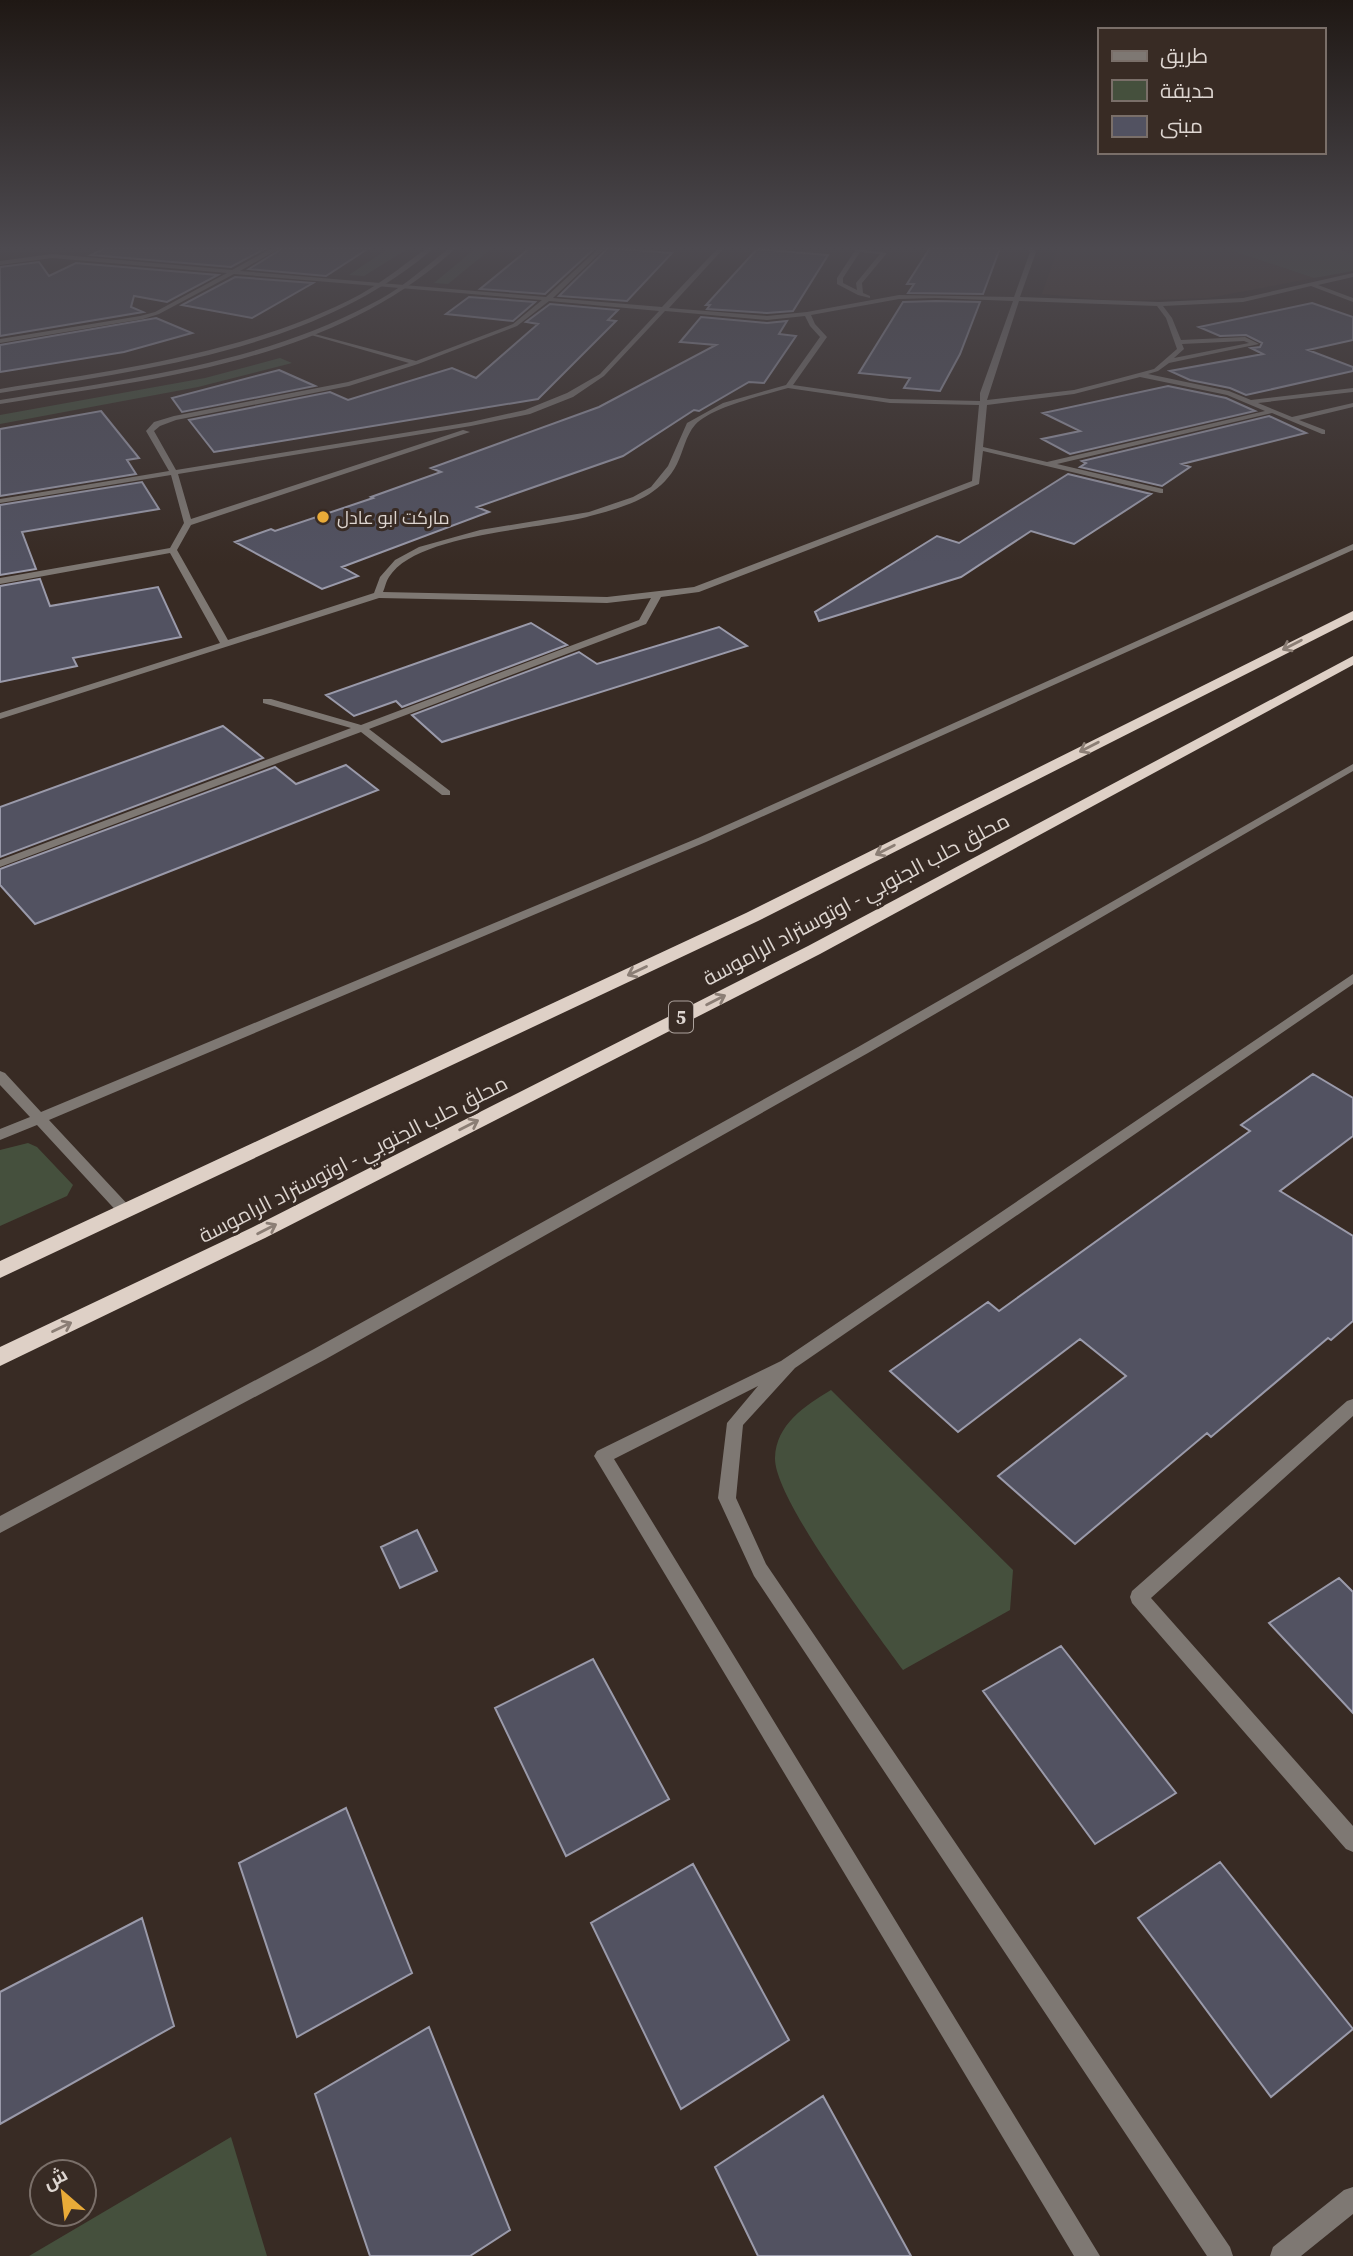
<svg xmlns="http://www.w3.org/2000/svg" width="1353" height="2256" font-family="'Source Serif 4',Cairo,serif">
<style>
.built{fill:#463328}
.green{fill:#45503d}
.building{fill:#525261;stroke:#9a9aaa;stroke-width:2}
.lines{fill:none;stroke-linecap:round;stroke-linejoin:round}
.minor{fill:#7e7873;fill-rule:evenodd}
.tertiary{fill:#7e7873;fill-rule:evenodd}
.trunk{fill:#ded0c6;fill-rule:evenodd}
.oneway{stroke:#8b7e75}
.poi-dot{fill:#e9ab38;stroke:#382b24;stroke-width:2.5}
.labels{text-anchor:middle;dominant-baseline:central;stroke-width:6;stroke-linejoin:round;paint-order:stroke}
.far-poi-label{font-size:18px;fill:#ddd5d0;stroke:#382b24;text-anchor:start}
.shield{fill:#382b24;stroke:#aca29c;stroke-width:2}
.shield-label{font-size:19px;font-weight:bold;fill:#ddd5d0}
.street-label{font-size:21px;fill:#ddd5d0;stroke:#382b24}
</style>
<rect width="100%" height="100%" fill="#382b24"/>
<path class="built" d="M1058 248H1224L1314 278 1208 298 1120 301 1042 294Z"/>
<path class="green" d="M389 248H409L364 276 349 275Z
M476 248H492L448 284 434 283Z
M1224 248H1334L1353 254V271L1314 278Z
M280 358 292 363 198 387 0 424V415L205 378Z
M28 1143 37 1147 73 1185 67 1196 0 1226V1150Z
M831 1390 1013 1570 1010 1610 903 1670C875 1631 774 1499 775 1458 776 1424 805 1406 831 1390Z
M231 2137 267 2256H29Z"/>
<path class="building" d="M105 248H266L231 267 91 255Z
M283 248H369L326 276 249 269Z
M530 248H595L545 294 480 289Z
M608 248 672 253 627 301 559 296Z
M930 248H1000L983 294 908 293 914 284H907Z
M757 249 828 255 793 311 767 313 707 309 710 305H706Z
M39 262 49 276 76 263 218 275 167 302 134 296 131 307 143 312 0 336V267Z
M235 277 313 283 252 318 182 305Z
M469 297 535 302 513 321 446 314Z
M936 301 980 302 960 354 940 391 904 388 910 378 859 373 903 302Z
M1312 303 1353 317V340L1308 350 1353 367V371L1246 395 1230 388 1190 380 1170 371 1263 354 1251 348 1260 347 1262 343 1246 335 1220 336 1199 327Z
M550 304 618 310 608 320 616 321 538 399 214 452 189 420 330 392 348 400 452 368 476 378 538 324 526 322Z
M701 317 767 323 787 321 779 334 796 336 764 383 749 382 699 411 694 410 623 456 477 507 489 512 342 567 358 576 322 589 235 542 271 529 275 531 373 498 371 497 441 472 431 468 599 407 716 345 680 342Z
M156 318 192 333 124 352 0 372V345Z
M279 370 315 386 182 412 172 398Z
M1168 386 1226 398 1255 411 1070 454 1042 439 1080 431 1043 413Z
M101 411 139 458 127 460 136 474 0 496V429Z
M1269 416 1306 433 1182 464 1190 467 1162 486 1080 467 1086 463 1082 461Z
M1068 474 1151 494 1074 544 1031 531 961 577 819 621 815 612 937 536 959 543Z
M142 482 159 509 22 532 36 569 0 575V505Z
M40 579 50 606 158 587 181 637 73 658 77 666 0 682V586Z
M531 623 567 645 402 707 396 701 354 716 326 695Z
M719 627 747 646 442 742 412 715 579 652 597 664Z
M223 726 263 758 0 857V807Z
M346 765 378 790 35 924 0 885V869L275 767 296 784Z
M1313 1074 1353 1098V1136L1280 1191 1353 1236V1321L1331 1340 1328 1338 1211 1437 1207 1433 1075 1544 998 1476 1126 1376 1080 1339 958 1432 890 1371 988 1302 999 1311 1250 1131 1241 1125Z
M417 1530 437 1571 400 1588 381 1547Z
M1339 1578 1353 1592V1713L1269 1623Z
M1061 1646 1176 1793 1095 1844 983 1691Z
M593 1659 669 1799 566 1856 495 1708Z
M346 1808 412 1973 297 2037 239 1863Z
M1220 1862 1353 2029 1271 2097 1138 1918Z
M693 1864 789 2040 681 2109 591 1923Z
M142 1918 174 2026 0 2124V1992Z
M429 2027 510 2230 470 2256H370L315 2094Z
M823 2096 911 2256H758L715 2167Z"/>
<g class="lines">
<path class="minor" d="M272 248H280L240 271 546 297 599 248H605L553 298 662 307 718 248H724L669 308 767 316 807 312 899 295 1014 297 1030 252 1028 248H1034L1036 252 1020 297 1159 302 1243 298 1353 273V277L1318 285 1353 298V302L1311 286 1243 302 1163 306 1172 318 1181 340 1245 337 1259 344 1169 363 1158 371 1148 374 1229 391 1251 400 1353 388V392L1258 403 1292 417 1353 403V407L1299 420 1325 430V434H1322L1272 413 1057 464 1163 489V493H1160L983 451 979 484 699 592 661 597 646 624 369 729 450 791V795H442L361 732 0 867V860L351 728 263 703V699H271L361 725 639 620 651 598 607 603 379 598 0 719V713L220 643 170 553 0 584V578L170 548 184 523 171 475 0 503V499L169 471 146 431 154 422 174 416 348 382 409 363 311 335V333L416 361 513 324 542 300 234 274 159 314 143 319 0 343V339L140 316 155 312 227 273 52 258 0 265V261L52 254 232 270ZM936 298 1013 301 980 393V401L890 399 793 385 827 337 815 324 811 315 899 299ZM549 301 659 311 600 374 567 393 525 410 471 422 176 470 154 431 160 426 176 420 349 386 418 364 517 326ZM1019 301 1157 306 1166 318 1177 349 1154 369 1113 380 1074 390 987 400ZM665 311 767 320 805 316 810 326 820 337 786 385 723 403 687 423 668 466 651 487 633 497 589 512 480 530 419 547 395 560 380 577 374 593 228 640 177 550 191 525 470 432 463 430 191 519 178 474 471 426 530 414 573 397 604 376ZM1244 341 1249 343 1174 358 1184 349 1182 344ZM1140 377 1227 395 1265 411 1047 462 983 447 987 405 1074 394ZM788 388 890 403 979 405 972 481 694 587 607 597 383 592C385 588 386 581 389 577 417 532 545 530 594 515 627 506 660 497 677 464 683 452 686 435 695 425 711 407 765 395 788 388Z
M856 249 887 253 862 283 863 293 870 296V298L858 295 837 284V278ZM860 252 880 254 856 283 857 290 843 283V278Z
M1353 544V550L706 842 49 1120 131 1208 133 1212 131 1216H121L37 1125 0 1140V1129L30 1117 0 1085V1071L5 1073 41 1112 698 838Z
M1353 764V771L868 1053 326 1359 0 1533V1516L314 1349 858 1047Z
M1353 974V984L795 1368 743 1425 736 1498 766 1564 1230 2247 1233 2256H1207L754 1576 718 1498 727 1423 758 1386 614 1459 1100 2256H1074L594 1456 597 1451 781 1361Z
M1353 1399V1416L1151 1598 1353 1826V1852L1346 1849 1132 1603 1130 1597 1132 1591 1347 1401Z
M1353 2187V2214L1301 2256H1270L1273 2247 1344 2190Z"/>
<path class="tertiary" d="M427 248H434C316 350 148 369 0 393V389C122 369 250 353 361 294 384 281 405 264 427 248Z
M449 248H456C333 362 158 378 0 404V400C126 379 257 365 371 304 400 290 424 268 449 248Z"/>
<path class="trunk" d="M1353 611V620L758 921 0 1278V1261L746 913Z
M1353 656V665L820 954 265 1238 0 1366V1347L251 1228 808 946Z"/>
</g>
<defs><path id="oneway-shaft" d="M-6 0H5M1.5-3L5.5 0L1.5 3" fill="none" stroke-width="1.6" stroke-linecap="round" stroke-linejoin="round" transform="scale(1.75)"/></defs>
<g class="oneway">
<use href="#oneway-shaft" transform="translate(1292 645) rotate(153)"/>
<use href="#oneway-shaft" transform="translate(1089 747) rotate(153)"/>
<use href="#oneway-shaft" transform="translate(885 850) rotate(153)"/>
<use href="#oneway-shaft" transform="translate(637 971) rotate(155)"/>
<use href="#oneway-shaft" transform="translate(716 1000) rotate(-27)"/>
<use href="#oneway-shaft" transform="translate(469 1125) rotate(-27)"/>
<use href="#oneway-shaft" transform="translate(267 1229) rotate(-27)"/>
<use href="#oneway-shaft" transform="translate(62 1327) rotate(-26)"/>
</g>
<linearGradient id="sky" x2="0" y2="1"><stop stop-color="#1f1814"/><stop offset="0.44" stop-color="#4d4a50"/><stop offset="1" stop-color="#4d4a50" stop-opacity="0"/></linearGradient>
<rect width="1353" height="564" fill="url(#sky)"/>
<circle class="poi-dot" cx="323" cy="517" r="7"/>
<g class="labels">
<g class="far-poi-label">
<text x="337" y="517">ماركت ابو عادل</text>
</g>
<rect class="shield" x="669" y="1001.5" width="24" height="31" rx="5"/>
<g class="shield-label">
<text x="681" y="1017">5</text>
</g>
<g class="street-label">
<text transform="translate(856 899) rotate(-28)">محلق حلب الجنوبي - اوتوستراد الراموسة</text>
<text transform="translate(353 1159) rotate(-27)">محلق حلب الجنوبي - اوتوستراد الراموسة</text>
</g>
</g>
<rect x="1098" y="28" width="228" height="126" fill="#382b24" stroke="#7a6f69" stroke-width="2"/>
<rect x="1112" y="51" width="35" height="10" fill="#7e7873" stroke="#7a6f69" stroke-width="2"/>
<text x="1160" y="63" font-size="21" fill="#ddd5d0">طريق</text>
<rect x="1112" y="80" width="35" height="21" fill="#45503d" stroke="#7a6f69" stroke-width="2"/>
<text x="1160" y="98" font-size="21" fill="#ddd5d0">حديقة</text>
<rect x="1112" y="116" width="35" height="21" fill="#525261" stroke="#7a6f69" stroke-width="2"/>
<text x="1160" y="133" font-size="21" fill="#ddd5d0">مبنى</text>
<g transform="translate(63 2193) rotate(332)"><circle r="33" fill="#382b24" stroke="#7a6f69" stroke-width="2"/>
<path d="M0-5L12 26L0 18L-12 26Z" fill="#e9ab38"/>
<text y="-10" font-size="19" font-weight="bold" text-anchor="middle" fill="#ddd5d0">ش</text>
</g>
</svg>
